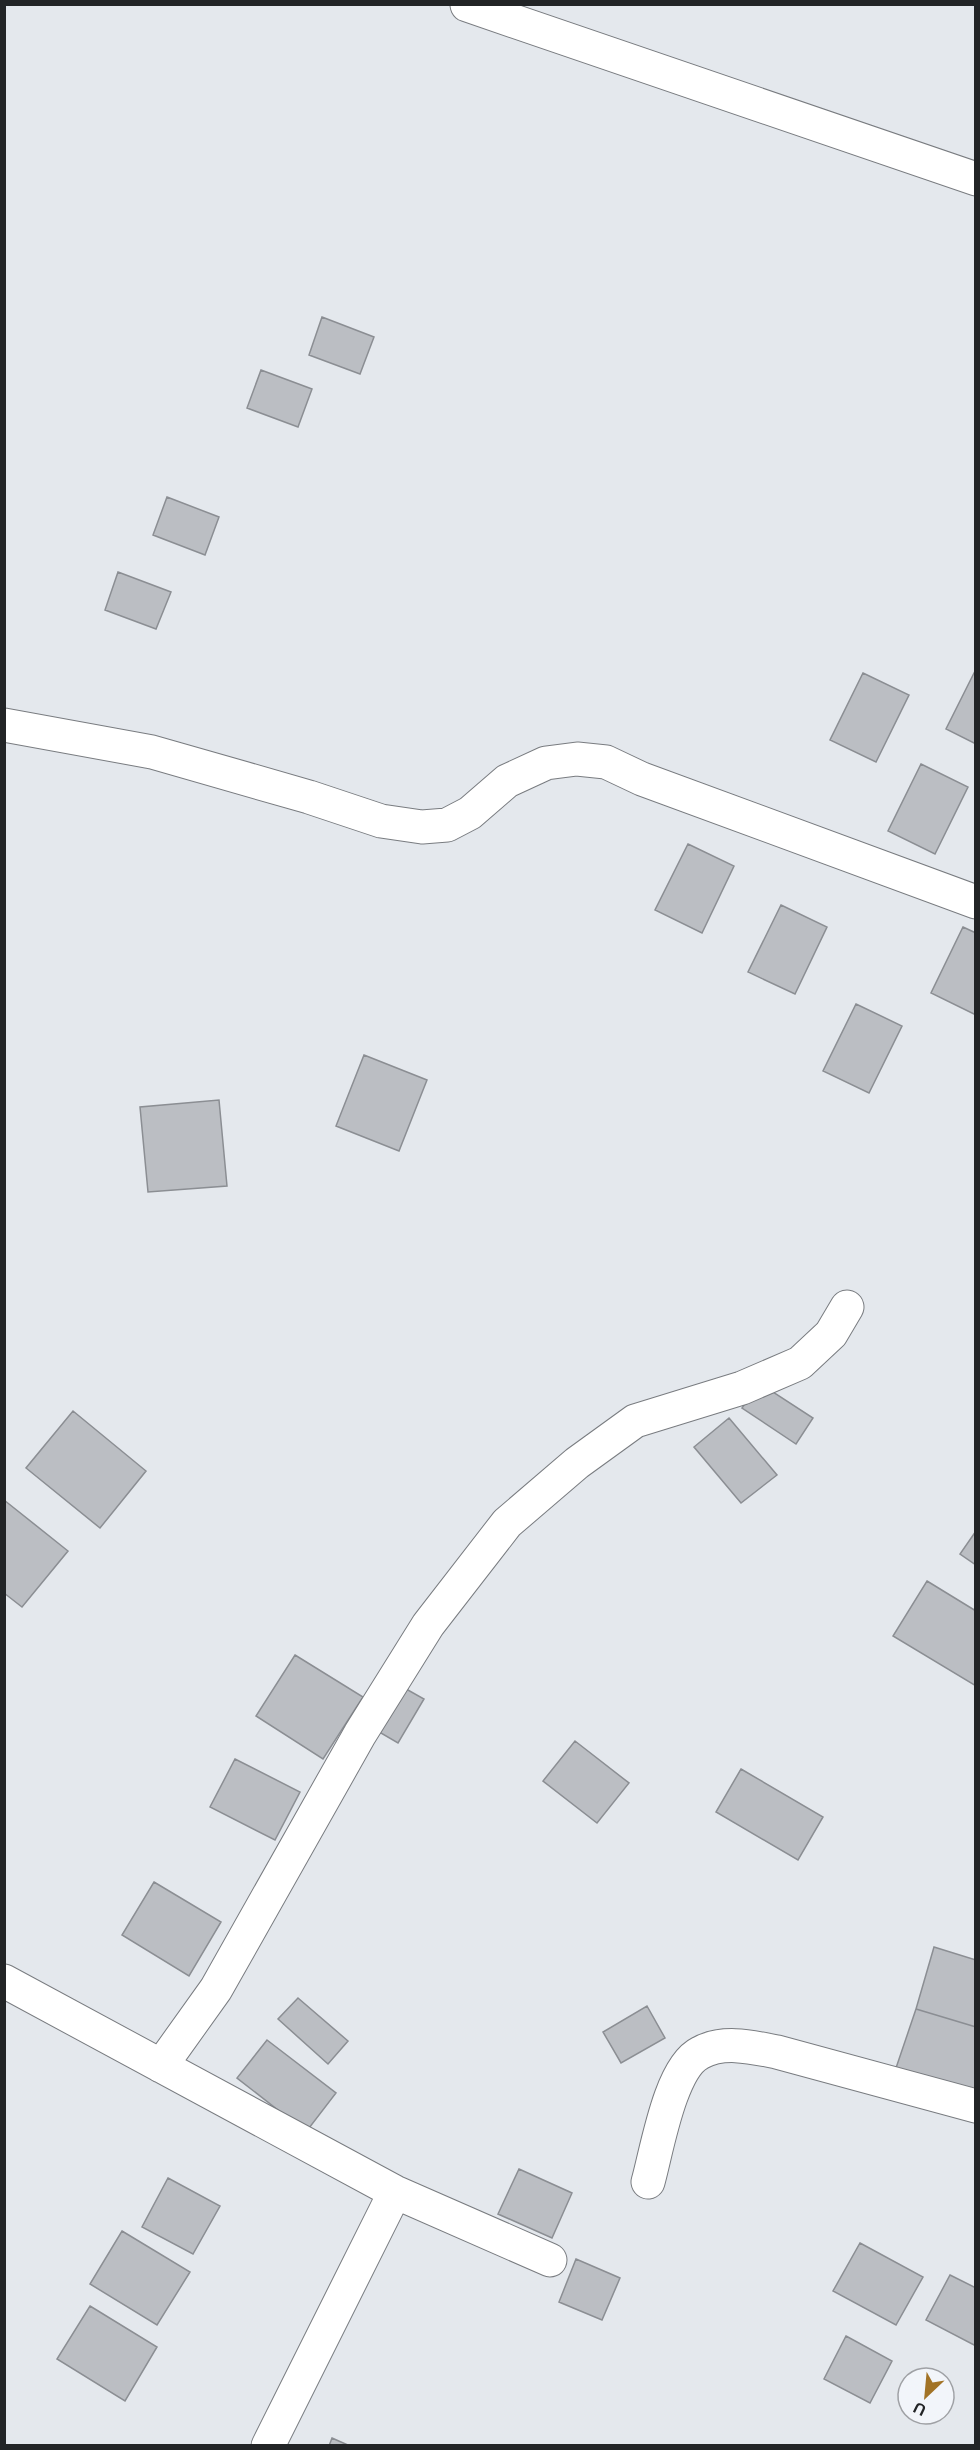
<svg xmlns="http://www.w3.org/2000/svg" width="980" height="2450" font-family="Arial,sans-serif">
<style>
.building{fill:#bbbec3;stroke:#8b8e93;stroke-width:1.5}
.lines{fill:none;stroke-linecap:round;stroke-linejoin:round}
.street-casing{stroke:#797c80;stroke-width:35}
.street{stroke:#fff;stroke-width:33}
</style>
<rect width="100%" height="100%" fill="#e4e8ed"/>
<path class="building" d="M322 317 374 337 360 374 309 355Z
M261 370 312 389 298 427 247 408Z
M167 497 219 517 205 555 153 535Z
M118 572 171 592 156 629 105 610Z
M976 669V744L946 729Z
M863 673 909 695 876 762 830 740Z
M921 764 968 787 935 854 888 831Z
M688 844 734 866 702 933 655 910Z
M781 905 827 927 795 994 748 972Z
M963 927 976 933V1015L931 993Z
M856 1004 902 1026 869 1093 823 1071Z
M364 1055 427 1080 399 1151 336 1126Z
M219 1100 227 1186 148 1192 140 1107Z
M759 1383 813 1418 796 1444 742 1408Z
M73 1411 146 1471 100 1528 26 1468Z
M729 1418 777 1475 741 1503 694 1447Z
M4 1500 68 1551 22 1607 4 1593Z
M976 1531V1565L960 1554Z
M927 1581 976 1611V1686L893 1636Z
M295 1655 363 1697 323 1759 256 1716Z
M399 1685 424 1699 398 1743 374 1729Z
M575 1741 629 1783 597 1823 543 1781Z
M235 1759 300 1792 275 1840 210 1807Z
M741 1769 823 1817 798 1860 716 1812Z
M154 1882 221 1922 189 1976 122 1935Z
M934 1947 976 1960V2027L916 2009Z
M298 1998 348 2041 328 2064 278 2019Z
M647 2006 665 2038 621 2063 603 2032Z
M916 2009 976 2027V2091L896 2068Z
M267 2040 336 2093 306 2132 237 2078Z
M519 2169 572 2193 552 2238 498 2214Z
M168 2178 220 2206 193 2254 142 2227Z
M122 2231 190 2272 157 2325 90 2284Z
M860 2243 923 2277 896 2325 833 2291Z
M576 2259 620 2278 602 2320 559 2302Z
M950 2275 976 2288V2341L974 2345 926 2320Z
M90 2306 157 2347 125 2401 57 2359Z
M846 2336 892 2361 870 2403 824 2379Z
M332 2438 350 2446H329Z"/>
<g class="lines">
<defs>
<path id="street" d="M467 5 976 179
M4 725 152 752 309 797 381 821 422 827 447 825 470 813 507 781 546 763 577 759 606 762 642 779 976 902
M4 1981 395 2192 550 2260
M161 2066 216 1989 360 1734 428 1625 507 1523 577 1463 635 1421 742 1388 800 1363 831 1334 847 1307
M648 2182C657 2150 670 2068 700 2053 723 2040 752 2047 777 2052L976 2106
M268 2446 395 2192"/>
</defs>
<use href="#street" class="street-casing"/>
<use href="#street" class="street"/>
</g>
<rect width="980" height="2450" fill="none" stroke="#222426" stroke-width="12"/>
<g transform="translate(926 2396) rotate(206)"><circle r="28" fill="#f2f5fa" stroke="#9fa1a5" stroke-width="1.5"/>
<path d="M0-4.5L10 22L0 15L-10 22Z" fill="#a27326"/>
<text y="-9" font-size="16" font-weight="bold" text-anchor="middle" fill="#222426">U</text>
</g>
</svg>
